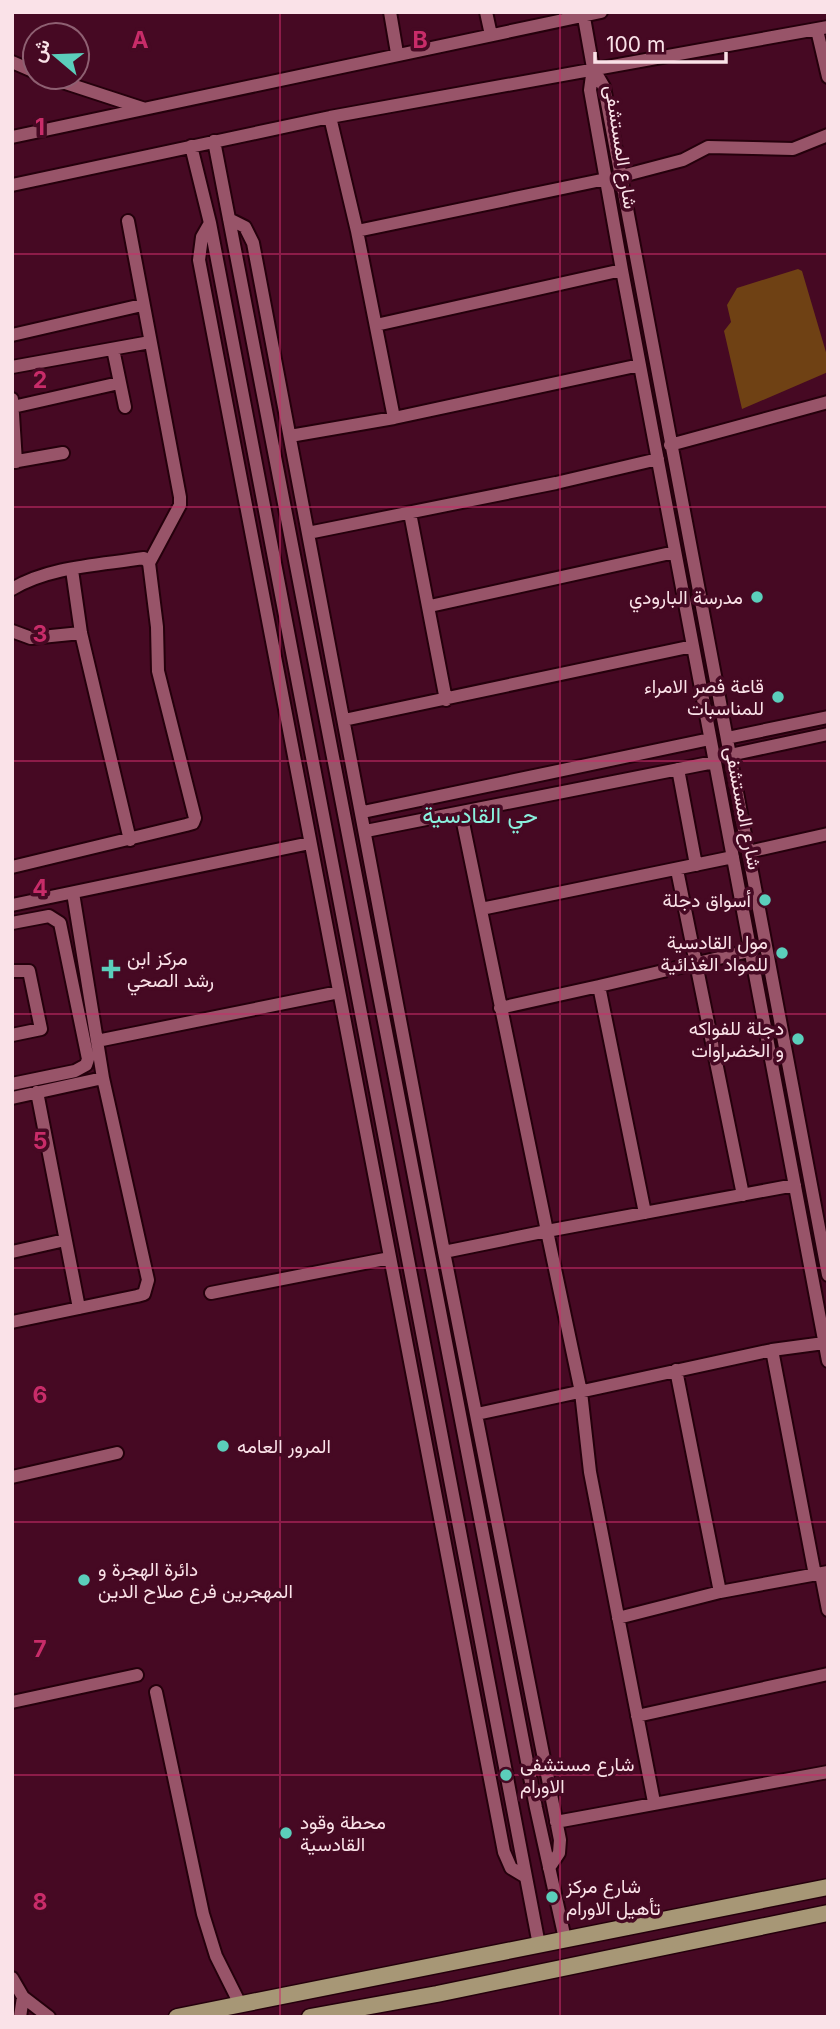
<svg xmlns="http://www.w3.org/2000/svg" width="840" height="2029" font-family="Inter,Vazirmatn,sans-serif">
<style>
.garden{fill:#6f4114}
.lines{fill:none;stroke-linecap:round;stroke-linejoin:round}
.minor-casing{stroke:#25000c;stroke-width:16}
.major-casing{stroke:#25000c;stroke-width:19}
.minor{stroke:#985469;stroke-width:12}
.major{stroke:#a79776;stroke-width:16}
.grid{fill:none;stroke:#c82c69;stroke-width:2;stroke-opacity:0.55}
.poi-dot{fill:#5bcebb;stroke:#460923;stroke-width:2.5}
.labels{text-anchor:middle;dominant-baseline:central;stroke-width:7;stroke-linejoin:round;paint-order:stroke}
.street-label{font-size:19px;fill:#fae2e8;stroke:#460923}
.poi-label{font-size:19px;fill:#fae2e8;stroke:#460923;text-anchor:start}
.quarter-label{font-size:23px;fill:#8af1de;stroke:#460923}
.grid-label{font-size:23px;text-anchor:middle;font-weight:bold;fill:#c82c69;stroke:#460923;stroke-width:7;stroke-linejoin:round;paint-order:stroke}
</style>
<rect width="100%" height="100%" fill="#460923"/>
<path class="garden" d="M798 269 802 271 828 359V372L742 409 724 331 731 322 727 305 737 288Z"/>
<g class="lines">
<defs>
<path id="minor" d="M390 12 397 53
M486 12 491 35
M583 12 593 68 590 90 622 270 828 1361
M817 30 828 77
M12 62 35 72
M593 68 604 87 828 1275
M47 77 142 108
M330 117 357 231 394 418
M12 137 601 12
M214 141 536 1808 565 1939
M191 146 210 223 539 1945
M622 176 683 160 708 147 793 149 828 135
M12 185 330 117 828 27
M229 219 245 227 253 243 444 1252 560 1840 559 1853 549 1868
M210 223 202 237 199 260 504 1852 511 1868 526 1877
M357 231 606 179
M376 325 622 270
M12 335 142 305
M113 349 125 407
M12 367 150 342
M12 399 16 462
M13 407 119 383
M290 436 394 418 640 365
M670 445 828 402
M12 462 63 453
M410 513 446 700
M308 533 556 483 658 459
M72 570 81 633 130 840
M12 589C50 566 101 565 144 558L149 563
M430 606 675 552
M12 631 31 638 81 633
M344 720 693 646
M727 738 828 717
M730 755 828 734
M678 769 696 865
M363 812 710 739
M366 831 714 762
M748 852 828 834
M12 867 186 825 193 823 195 818 158 671 157 627 149 563 180 505V497L128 221
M677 870 743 1195
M73 893 103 1078
M12 905 310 843
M481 909 733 857
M12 923 49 916 60 923 88 1059 86 1065 75 1071 12 1084
M12 971H29L41 1029 12 1035
M500 1008 599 986
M97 1041 339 992
M37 1092 79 1308
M12 1098 103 1078 148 1280 144 1294 137 1296 12 1322
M645 1213 599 986 749 951
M12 1252 65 1240
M444 1252 547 1231 461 813
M211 1293 390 1258
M772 1350 815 1575
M676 1370 720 1592
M477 1414 772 1350 824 1343
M12 1477 117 1453
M821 1574 828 1610
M618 1618 720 1592 828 1572
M156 1692 203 1914 216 1956 240 2004
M12 1702 137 1675
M637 1716 828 1674
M654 1802 590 1472 581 1392 547 1231 795 1185
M556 1822 828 1772
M12 1978 23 1997 49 2017
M20 2017 23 1997"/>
<path id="major" d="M177 2017 828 1887
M310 2017 437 1994 828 1913"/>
</defs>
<use href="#minor" class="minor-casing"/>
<use href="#major" class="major-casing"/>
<use href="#minor" class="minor"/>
<use href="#major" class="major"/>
</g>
<path class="grid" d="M280 12V2017M560 12V2017M12 254H828M12 507H828M12 761H828M12 1014H828M12 1268H828M12 1522H828M12 1775H828"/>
<g class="poi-dot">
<circle cx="757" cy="597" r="7"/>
<circle cx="778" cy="697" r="7"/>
<circle cx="765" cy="900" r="7"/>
<circle cx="782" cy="953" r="7"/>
<path d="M107.5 958.5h7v7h7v7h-7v7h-7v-7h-7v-7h7z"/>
<circle cx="798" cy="1039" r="7"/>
<circle cx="223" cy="1446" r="7"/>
<circle cx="84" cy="1580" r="7"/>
<circle cx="506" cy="1775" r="7"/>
<circle cx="286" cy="1833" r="7"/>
<circle cx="552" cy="1897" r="7"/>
</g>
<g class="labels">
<g class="street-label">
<text transform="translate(621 147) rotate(81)">شارع المستشفى</text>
<text transform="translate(743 808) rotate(79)">شارع المستشفى</text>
</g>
<g class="poi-label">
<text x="743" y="597" text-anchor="end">مدرسة البارودي</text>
<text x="764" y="686" text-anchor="end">قاعة فصر الامراء<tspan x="764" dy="22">للمناسبات</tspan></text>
<text x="751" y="900" text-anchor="end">أسواق دجلة</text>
<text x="768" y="942" text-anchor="end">مول القادسية<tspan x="768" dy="22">للمواد الغذائية</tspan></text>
<text x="127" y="958">مركز ابن<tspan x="127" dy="22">رشد الصحي</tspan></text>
<text x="784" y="1028" text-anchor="end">دجلة للفواكه<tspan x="784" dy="22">و الخضراوات</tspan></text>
<text x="237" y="1446">المرور العامه</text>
<text x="98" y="1569">دائرة الهجرة و<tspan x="98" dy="22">المهجرين فرع صلاح الدين</tspan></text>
<text x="520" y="1764">شارع مستشفى<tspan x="520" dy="22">الاورام</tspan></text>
<text x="300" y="1822">محطة وقود<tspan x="300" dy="22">القادسية</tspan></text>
<text x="566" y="1886">شارع مركز<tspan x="566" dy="22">تأهيل الاورام</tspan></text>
</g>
<g class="quarter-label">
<text x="480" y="815">حي القادسية</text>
</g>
</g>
<g class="grid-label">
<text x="140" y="48">A</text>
<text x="420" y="48">B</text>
<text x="40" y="135">1</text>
<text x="40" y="388">2</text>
<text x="40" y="642">3</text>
<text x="40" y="896">4</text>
<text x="40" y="1149">5</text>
<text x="40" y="1403">6</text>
<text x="40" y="1657">7</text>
<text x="40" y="1910">8</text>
</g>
<rect width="840" height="2029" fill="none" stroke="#fae2e8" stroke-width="28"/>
<g transform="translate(56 56) rotate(289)"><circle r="33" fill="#460923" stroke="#8e6072" stroke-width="2"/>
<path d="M0-5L12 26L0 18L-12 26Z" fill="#5bcebb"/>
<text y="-10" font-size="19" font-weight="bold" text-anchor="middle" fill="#fae2e8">ش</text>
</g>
<path d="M595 52v10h131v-10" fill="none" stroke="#fae2e8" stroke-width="3.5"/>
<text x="606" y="52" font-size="21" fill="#fae2e8" stroke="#460923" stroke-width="5" paint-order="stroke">100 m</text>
</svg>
